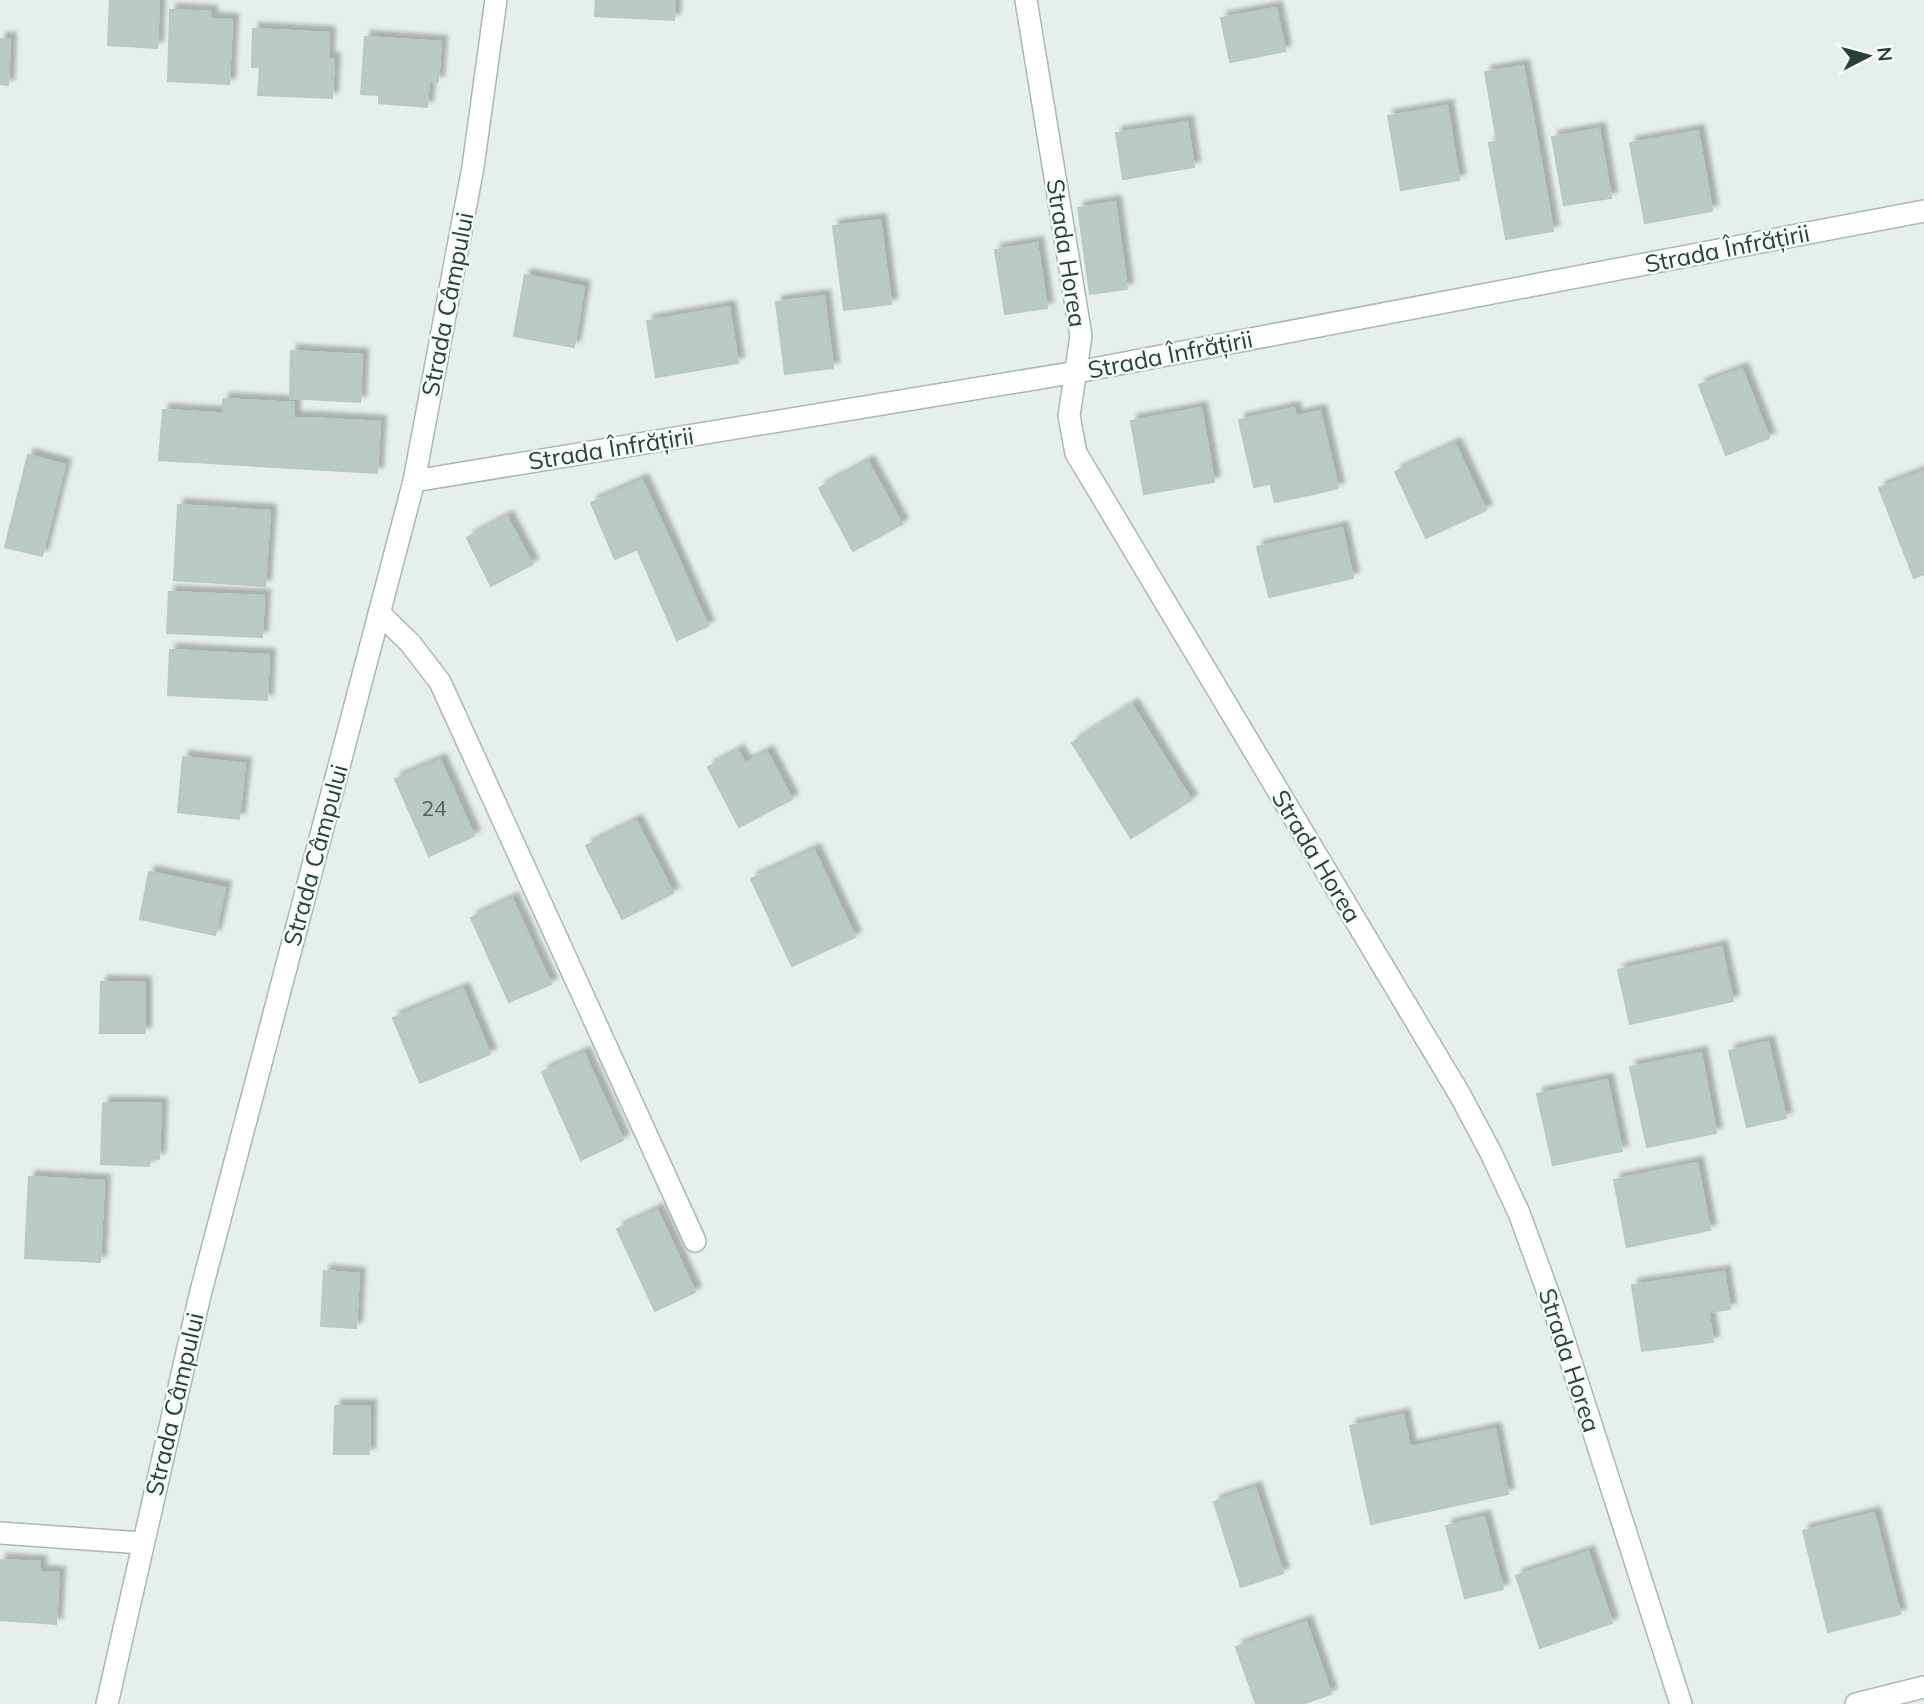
<svg xmlns="http://www.w3.org/2000/svg" width="1924" height="1704" font-family="Mulish,sans-serif">
<style>
.building{fill:#bbcac4;stroke:#b8c9c2;stroke-width:2;filter:url(#shadow)}
.lines{fill:none;stroke-linecap:round;stroke-linejoin:round}
.minor-casing{stroke:#a8b8b2;stroke-width:24}
.minor{stroke:#fff;stroke-width:21}
.labels{text-anchor:middle;dominant-baseline:central;stroke-width:5;stroke-linejoin:round;paint-order:stroke}
.number-label{font-size:21px;fill:#4a645c}
.street-label{font-size:24px;fill:#24423a;stroke:#f7fbf9}
</style>
<defs>
<filter id="shadow"><feDropShadow dx="6" dy="-6" stdDeviation="2" flood-color="#0004"/></filter>
</defs>
<rect width="100%" height="100%" fill="#e6efeb"/>
<path class="building" d="M110 0H159L157 48 108 45Z
M596 0H675L674 20 595 16Z
M1276 8 1285 51 1230 62 1221 18Z
M170 10 211 12V19L232 20 229 84 168 81Z
M253 29 329 33 328 59H334L332 98 258 95 260 67H252Z
M365 37 441 42 438 82 429 81 427 107 379 103V95L361 94Z
M0 39H10L8 85 0 84Z
M1523 66 1536 134 1497 141 1485 72Z
M1447 106 1459 180 1401 190 1388 116Z
M1187 122 1194 167 1123 179 1116 133Z
M1599 129 1611 198 1564 205 1552 137Z
M1698 131 1712 211 1645 223 1630 143Z
M1536 134 1553 231 1506 239 1489 143Z
M1115 202 1127 289 1090 294 1078 208Z
M880 220 891 304 844 310 833 226Z
M1037 243 1047 308 1005 314 995 250Z
M525 275 584 287 574 347 514 336Z
M824 296 833 368 785 374 776 302Z
M729 307 738 363 656 377 647 321Z
M291 351 362 355 360 402 290 398Z
M1742 369 1769 438 1726 455 1699 385Z
M223 399 294 403V417L223 413Z
M1201 408 1214 482 1144 494 1131 421Z
M1294 408 1309 475 1254 487 1239 420Z
M163 410 380 422 377 473 159 460Z
M1320 411 1338 488 1313 494 1296 416Z
M1455 444 1486 510 1426 538 1395 472Z
M28 455 65 465 42 556 5 547Z
M868 462 902 524 853 551 819 488Z
M1924 471V574L1914 578 1879 488Z
M1309 475 1313 494 1275 502 1270 483Z
M642 480 668 536 615 559 591 503Z
M178 505 270 511 265 586 174 580Z
M507 517 532 564 491 586 467 538Z
M1342 528 1353 578 1269 597 1257 547Z
M668 536 708 626 677 640 637 549Z
M169 592 264 596 262 637 167 633Z
M170 650 269 655 267 700 168 695Z
M1132 705 1191 800 1131 838 1072 743Z
M738 751 745 763 714 779 708 767Z
M767 752 792 799 739 827 714 779Z
M183 757 245 764 239 819 178 812Z
M440 760 474 836 429 856 395 779Z
M636 821 673 893 622 919 586 846Z
M814 850 855 937 792 966 751 879Z
M149 872 225 888 215 935 140 919Z
M512 899 551 984 509 1002 471 918Z
M1721 947 1733 1001 1630 1024 1618 970Z
M101 982 145 983V1033H100Z
M463 989 490 1054 420 1083 393 1018Z
M1768 1042 1786 1118 1747 1127 1729 1051Z
M584 1053 623 1140 581 1160 542 1072Z
M1701 1053 1716 1133 1647 1147 1630 1067Z
M1607 1080 1622 1151 1553 1165 1537 1094Z
M103 1103 161 1104 159 1159 149 1158V1166L101 1164Z
M1697 1163 1710 1230 1627 1247 1614 1180Z
M29 1177 104 1181 100 1262 25 1258Z
M657 1210 695 1292 655 1311 617 1229Z
M324 1271 359 1274 356 1328 321 1326Z
M1724 1272 1730 1309 1708 1312 1703 1275Z
M1703 1275 1713 1342 1642 1351 1632 1285Z
M335 1406H370L369 1454H334Z
M1403 1415 1424 1512 1371 1524 1350 1426Z
M1495 1429 1508 1494 1424 1512 1410 1447Z
M1255 1488 1283 1573 1241 1587 1214 1502Z
M1874 1513 1900 1614 1828 1632 1803 1531Z
M1484 1517 1503 1589 1465 1598 1446 1526Z
M1588 1552 1612 1623 1540 1648 1516 1576Z
M0 1560 40 1562V1572L59 1573 56 1624 0 1620Z
M1306 1622 1331 1694 1302 1704H1256L1236 1647Z"/>
<g class="lines">
<defs>
<path id="minor" d="M1026 0 1081 336 1069 416 1076 453 1460 1095 1491 1153 1519 1213 1553 1306 1681 1704
M414 481 1077 372 1924 211
M379 613 410 643 440 682 695 1241
M0 1533 142 1543
M107 1704 200 1295 414 481 473 167 496 0
M1856 1704 1924 1687"/>
</defs>
<use href="#minor" class="minor-casing"/>
<use href="#minor" class="minor"/>
</g>
<g class="labels">
<g class="number-label">
<text x="434" y="808">24</text>
</g>
<g class="street-label">
<text transform="translate(1727 248) rotate(-11)">Strada Înfrățirii</text>
<text transform="translate(1067 253) rotate(81)">Strada Horea</text>
<text transform="translate(447 304) rotate(-79)">Strada Câmpului</text>
<text transform="translate(1170 354) rotate(-11)">Strada Înfrățirii</text>
<text transform="translate(611 448) rotate(-9)">Strada Înfrățirii</text>
<text transform="translate(315 855) rotate(-75)">Strada Câmpului</text>
<text transform="translate(1317 856) rotate(59)">Strada Horea</text>
<text transform="translate(1570 1360) rotate(72)">Strada Horea</text>
<text transform="translate(174 1404) rotate(-77)">Strada Câmpului</text>
</g>
</g>
<g transform="translate(1868 56) rotate(84)" stroke="#f7fbf9" stroke-width="5" paint-order="stroke">
<path d="M0-5L12 26L0 18L-12 26Z" fill="#24423a"/>
<text y="-10" font-size="19" font-weight="bold" text-anchor="middle" fill="#24423a">N</text>
</g>
</svg>
